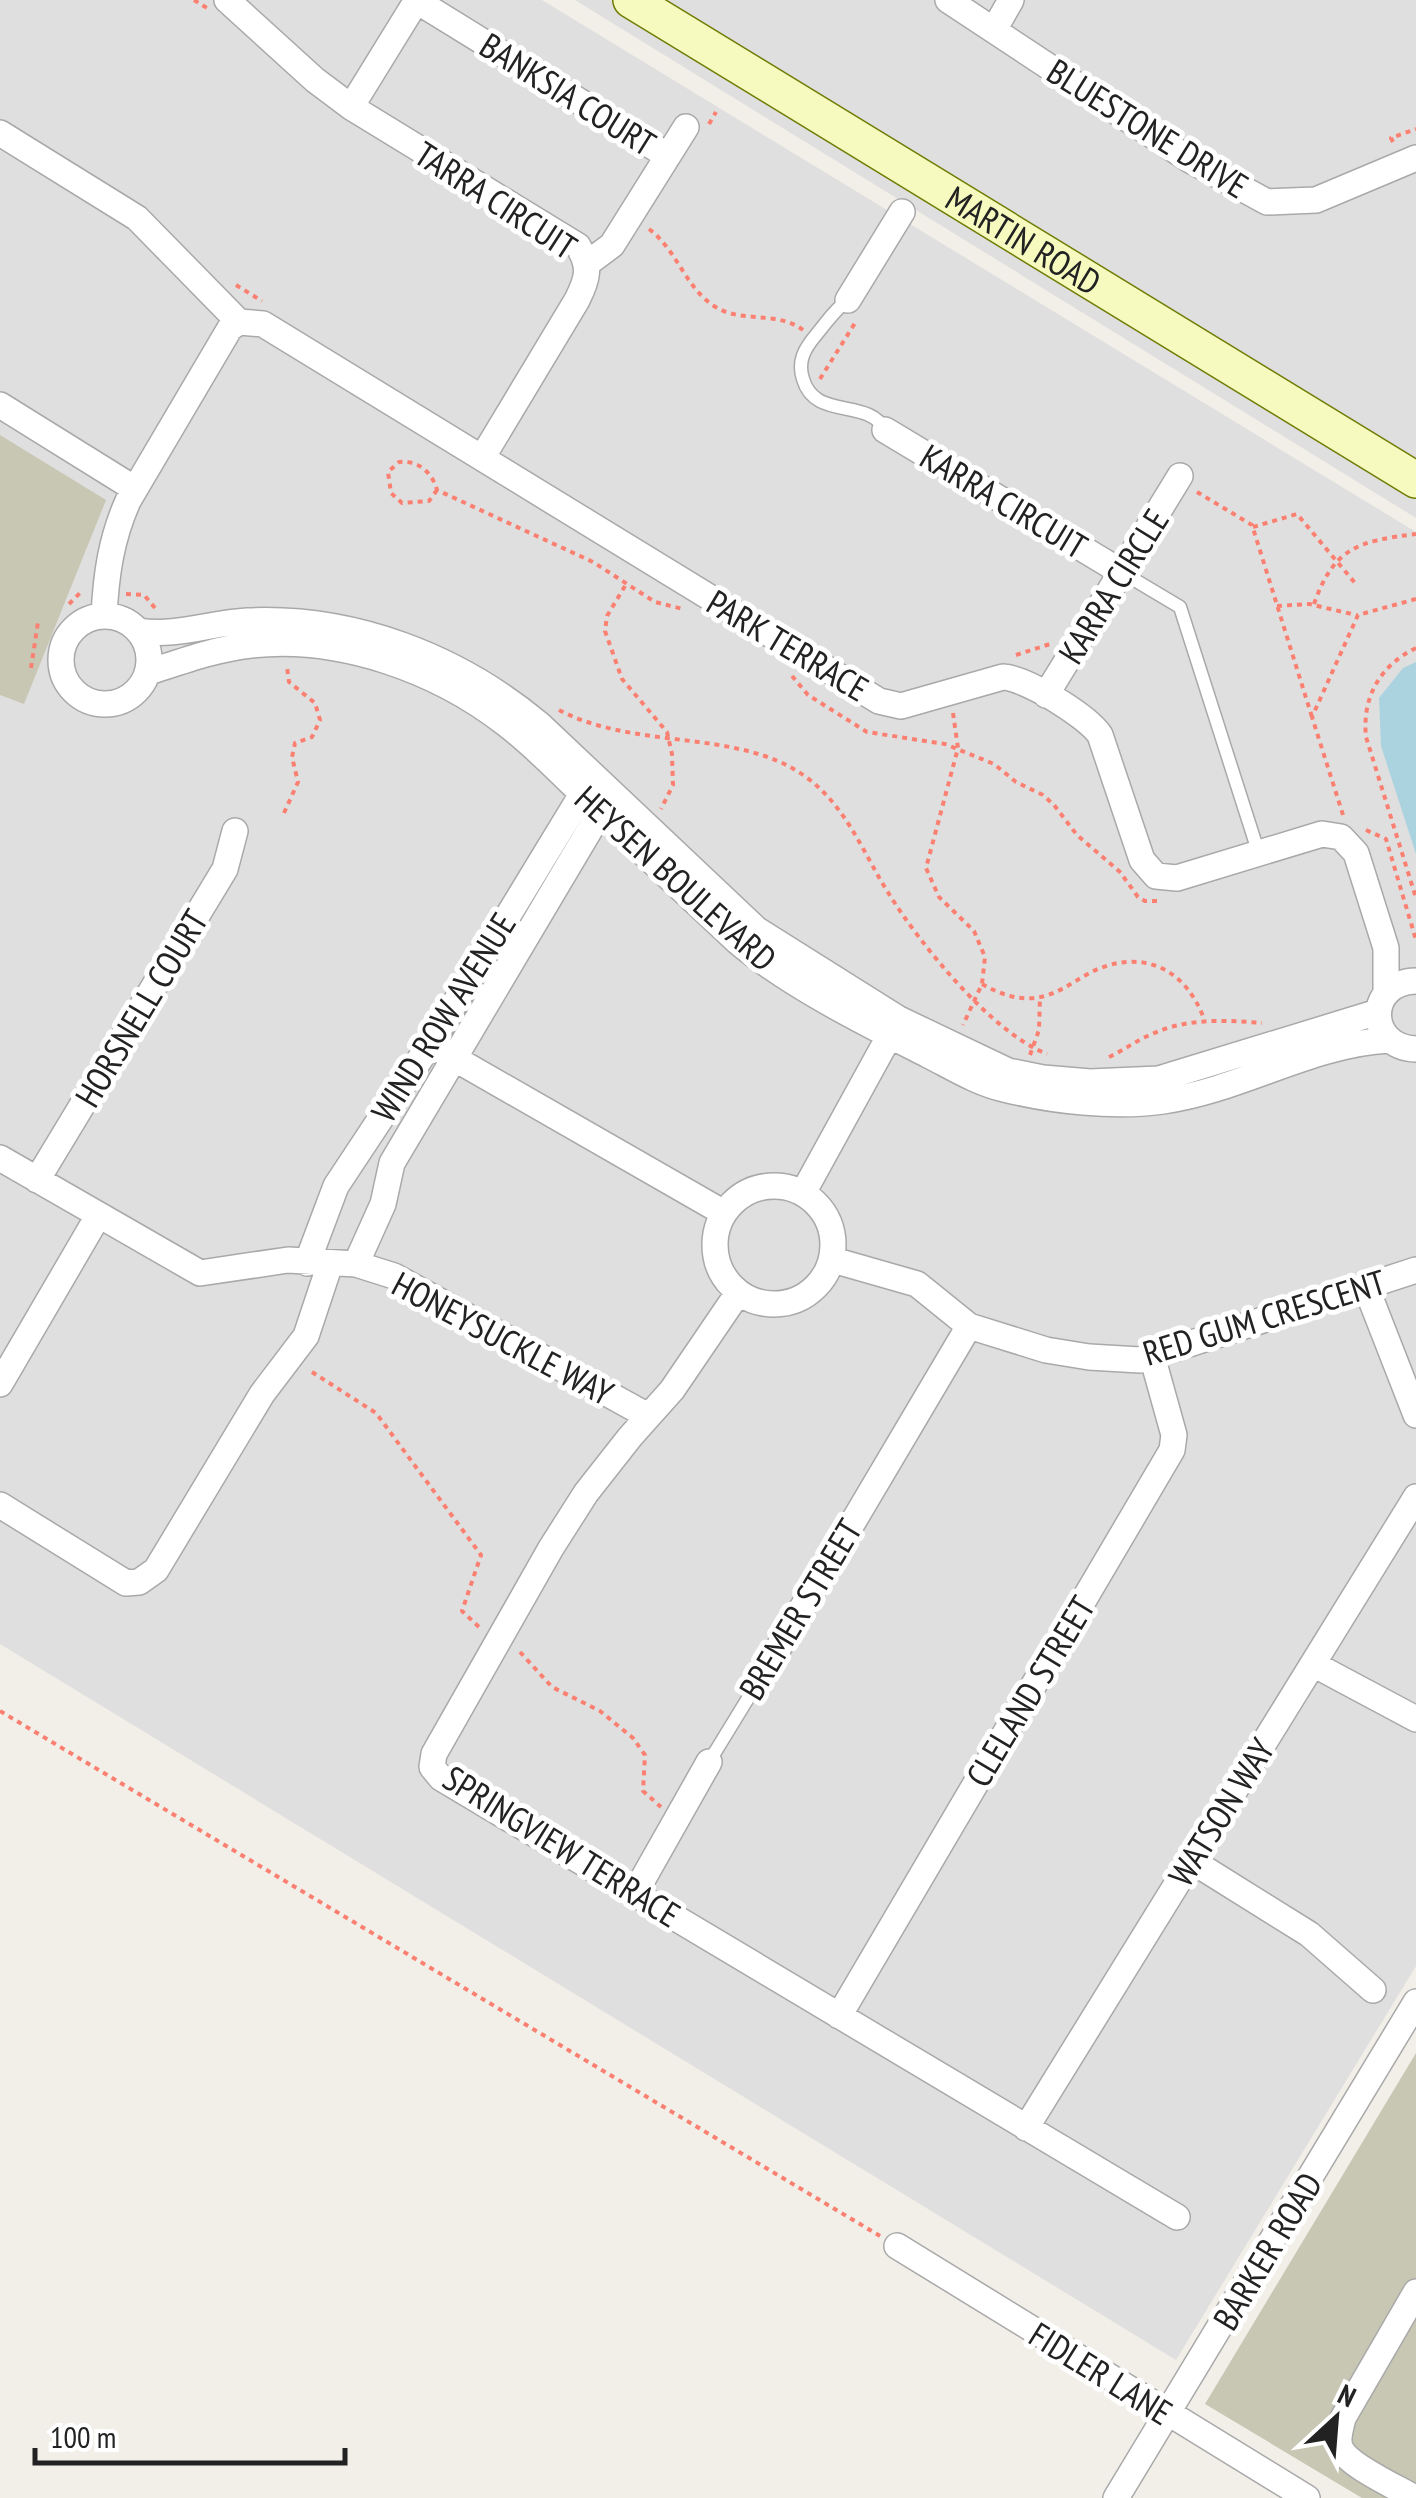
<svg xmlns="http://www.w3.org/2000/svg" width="1416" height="2498" font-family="'PT Sans Narrow',sans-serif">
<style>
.residential{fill:#e0dfdf}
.construction{fill:#c7c7b4}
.water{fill:#aad3df}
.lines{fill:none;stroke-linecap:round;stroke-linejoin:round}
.lane-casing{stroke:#a9a9a9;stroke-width:15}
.street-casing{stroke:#a9a9a9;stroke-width:28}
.secondary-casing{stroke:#707d05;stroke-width:38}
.path{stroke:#fa8072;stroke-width:4;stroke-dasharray:5 5;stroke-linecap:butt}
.lane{stroke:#fff;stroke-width:12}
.street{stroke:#fff;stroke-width:25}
.secondary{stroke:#f7fabf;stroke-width:35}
.labels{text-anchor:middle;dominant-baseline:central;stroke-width:10;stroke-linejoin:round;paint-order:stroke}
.street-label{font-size:35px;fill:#222;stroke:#fff}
</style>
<rect width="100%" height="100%" fill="#f2efe9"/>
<path class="residential" d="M0 0H542L1416 532V1966L1176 2360 0 1644Z
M575 0H1416V518Z"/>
<path class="construction" d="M0 435 106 500 24 704 0 695Z
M1416 2053V2498H1362L1205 2404Z"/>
<path class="water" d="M1416 662V854L1381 746 1379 698 1403 668Z"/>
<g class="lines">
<defs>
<path id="lane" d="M848 300C835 309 826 323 816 335 805 348 797 361 803 379 815 421 868 397 885 430
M1123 573 1180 607 1259 854
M709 1762 769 1664"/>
<path id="street" d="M227 0 315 80 351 107 578 246C591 267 588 278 577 300L482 458
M948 0 1190 160 1267 202 1316 200 1416 158
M417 1 668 156
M994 30 1011 0
M351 107 417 0
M0 133 137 218 239 322 263 324 879 701 901 706 1003 677C1026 678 1087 716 1100 735L1142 860 1156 876 1177 878 1322 834 1341 837 1356 853 1386 948V993
M588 263 612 245 686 127
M848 300 902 212
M0 405 135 489
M885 430 1123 573
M61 660a44 44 0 1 1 88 0a44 44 0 1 1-88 0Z
M104 616C106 575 111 539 128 501L230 328 239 322
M139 631C175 637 211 623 247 621 353 616 457 656 539 724L756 929 899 1019 1008 1071 1043 1078 1090 1082 1159 1079 1378 1012
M149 672C183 661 215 649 251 645 339 635 437 670 506 724 540 750 570 783 601 812 646 856 692 899 738 942 790 986 867 1024 928 1055 952 1067 977 1083 1004 1089 1053 1101 1113 1108 1163 1101 1241 1090 1311 1044 1389 1040
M1046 695 1180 476
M1416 981C1366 982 1366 1047 1416 1049
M438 1049 724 1213
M0 1158 200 1273 288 1260 356 1264 394 1276 648 1416
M37 1180 225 869 235 831
M715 1245a59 59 0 1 1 118 0a59 59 0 1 1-118 0Z
M803 1193 897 1022
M833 1260 917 1284 969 1326 1046 1350 1089 1357 1140 1360 1416 1270
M307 1263 336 1186 430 1044 590 781
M356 1264 383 1204 392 1163 608 799
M1366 1287 1416 1415
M738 1293 672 1390 630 1437 586 1493 551 1548 434 1754 432 1767 441 1778 1177 2217
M0 1384 98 1216
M0 1505 126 1583 139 1582 156 1570 262 1394 306 1336 330 1264
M769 1664 969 1326
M1313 1664 1416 1719
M1192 1861 1309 1934 1373 1990
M635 1893 709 1762
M839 2016 1172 1450 1174 1435 1152 1356
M1026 2128 1416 1497
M897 2246 1307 2498
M1116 2498 1416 2002
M1415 2498C1398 2488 1349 2466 1341 2449 1336 2440 1341 2428 1343 2418L1416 2292"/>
<g id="secondary">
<path id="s1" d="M631 0 1416 480"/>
</g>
</defs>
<use href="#lane" class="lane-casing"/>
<use href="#street" class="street-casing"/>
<use href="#secondary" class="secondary-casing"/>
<path class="path" d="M194 0 207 8
M709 124 716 112
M1393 142 1391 138 1416 129
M649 229C677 250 685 287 714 306 741 324 776 310 803 330
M236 285 262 301
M820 379 855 323
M437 490 429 501 402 503 391 493 388 472 399 462C418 460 432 472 437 490L593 562 655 602 683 609
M1197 492 1252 525 1312 717
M1253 527 1297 514 1355 583
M625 586 607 616 605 631 622 679 667 732 672 754 673 785 661 809
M126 594 144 595 155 608
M69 604 81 592
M1314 604C1334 547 1359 541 1416 534
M1277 606 1309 604 1356 615
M1416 648C1379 666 1362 698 1366 737L1416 898
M1016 655 1050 644
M31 668 38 622
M792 676 808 695 867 732 945 744 994 764 1016 782 1043 795 1054 805 1077 835 1120 872 1138 897 1145 901H1161
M559 710C637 751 739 728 806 777 847 807 863 853 889 894 920 944 992 1033 1047 1054
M953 713 958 748 926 868 939 897 974 931 985 957 982 984 963 1025
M284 813 298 782 292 757 295 743 312 737 320 720 315 703 289 682 287 667
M1343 815 1312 717 1358 615 1416 599
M1366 830 1386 839 1416 940
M982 984C998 993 1015 1000 1034 998 1058 996 1077 978 1098 969 1147 949 1187 972 1204 1019
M1030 1055 1039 1030 1040 997
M1109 1057C1124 1050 1137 1040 1152 1034 1187 1018 1225 1020 1262 1023
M312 1372 376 1413 481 1555 462 1611 479 1627
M520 1652 552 1687 600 1711 633 1738 645 1755 643 1791 661 1807
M0 1711 880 2236"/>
<use href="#lane" class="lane"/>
<use href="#street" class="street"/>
<use href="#secondary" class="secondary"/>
</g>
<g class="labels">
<g class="street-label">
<text transform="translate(568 94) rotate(32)">BANKSIA COURT</text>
<text transform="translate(1148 128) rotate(32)">BLUESTONE DRIVE</text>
<text transform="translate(496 200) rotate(33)">TARRA CIRCUIT</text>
<text stroke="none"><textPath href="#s1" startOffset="460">MARTIN ROAD</textPath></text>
<text transform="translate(1004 501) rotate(31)">KARRA CIRCUIT</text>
<text transform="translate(1113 586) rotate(-58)">KARRA CIRCLE</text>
<text transform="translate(788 645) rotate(31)">PARK TERRACE</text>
<text transform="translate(676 878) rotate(42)">HEYSEN BOULEVARD</text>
<text transform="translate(141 1008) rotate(-59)">HORSNELL COURT</text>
<text transform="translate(443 1017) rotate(-58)">WIND ROW AVENUE</text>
<text transform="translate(1264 1317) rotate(-17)">RED GUM CRESCENT</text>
<text transform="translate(503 1338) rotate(28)">HONEYSUCKLE WAY</text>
<text transform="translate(800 1609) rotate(-59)">BREMER STREET</text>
<text transform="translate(1030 1691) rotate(-59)">CLELAND STREET</text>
<text transform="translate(1221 1812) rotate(-58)">WATSON WAY</text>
<text transform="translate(562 1846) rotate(32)">SPRINGVIEW TERRACE</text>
<text transform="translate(1267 2251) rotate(-59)">BARKER ROAD</text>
<text transform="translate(1101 2373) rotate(32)">FIDLER LANE</text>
</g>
</g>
<g transform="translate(1336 2418) rotate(26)" stroke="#ffffff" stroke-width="8" paint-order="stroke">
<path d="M0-8L18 38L0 25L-18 38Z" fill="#222222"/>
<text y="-15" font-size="28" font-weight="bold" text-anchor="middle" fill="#222222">N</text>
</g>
<path d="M35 2448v15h310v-15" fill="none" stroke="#222222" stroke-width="5"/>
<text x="50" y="2448" font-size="30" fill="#222222" stroke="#ffffff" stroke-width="8" paint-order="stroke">100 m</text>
</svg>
